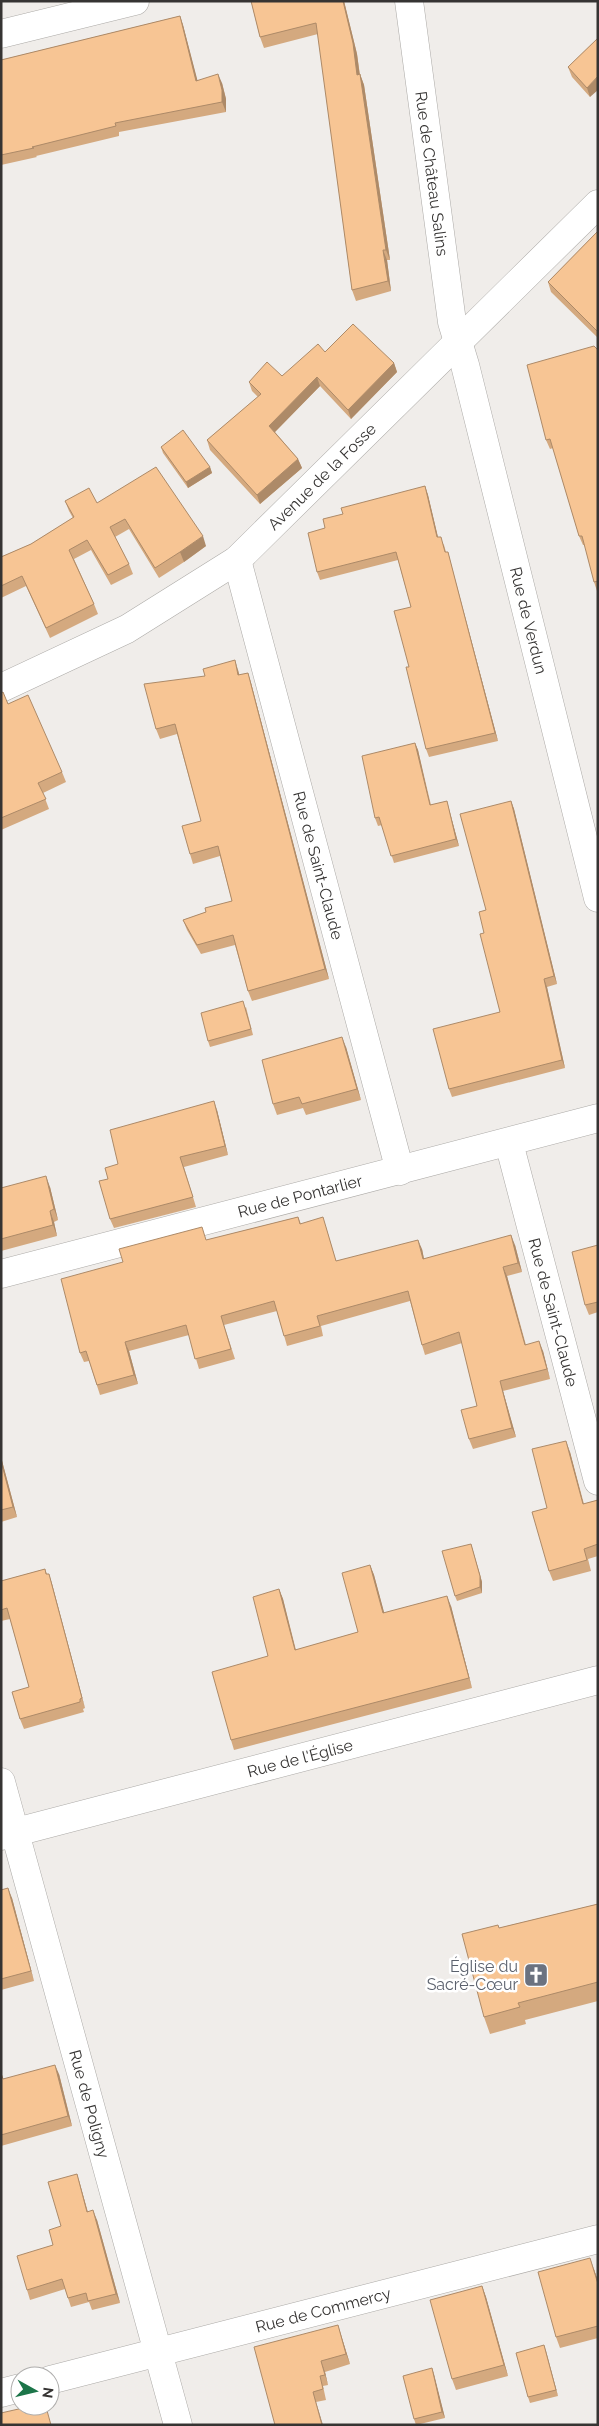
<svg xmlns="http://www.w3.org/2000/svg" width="599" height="2426" font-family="Raleway,sans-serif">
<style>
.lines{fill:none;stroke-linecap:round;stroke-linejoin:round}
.minor-casing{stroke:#acaaa7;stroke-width:29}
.minor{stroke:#fff;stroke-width:28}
.wall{fill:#d4a97f}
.shaded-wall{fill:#ad8a68}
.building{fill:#f7c594;stroke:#ad8a68}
.labels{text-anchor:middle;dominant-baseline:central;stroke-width:5;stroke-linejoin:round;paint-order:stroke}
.street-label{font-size:16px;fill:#363433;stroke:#fff}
.worship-label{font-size:16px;fill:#5b616d;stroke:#fff;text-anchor:end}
</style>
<rect width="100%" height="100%" fill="#f0edea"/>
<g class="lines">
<defs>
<g id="minor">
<path id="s1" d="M409 1 452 322 465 365 598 898"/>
<path d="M1 34 135 1"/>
<path id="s2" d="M237 560 400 1171"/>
<path id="s3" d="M1 688 127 629 237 560 598 204"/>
<path id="s4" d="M509 1143 598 1481"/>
<path id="s5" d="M1 1274 598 1118"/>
<path id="s6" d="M1 1782 178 2425"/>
<path id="s7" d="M1 1836 598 1680"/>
<path id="s8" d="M50 2380 598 2239"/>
<path d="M1 2393 20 2388"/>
</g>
</defs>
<use href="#minor" class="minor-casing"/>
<use href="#minor" class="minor"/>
</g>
<path class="wall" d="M251 1H344L357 54 360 75V74L364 85 390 260H387L391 291 356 301 352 290 318 34 264 48 260 37Z
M180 16 183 25 197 80 222 83 226 99V112L119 132V136L36 156 37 157 1 165V60Z
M598 38 590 97 572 77 568 67Z
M598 231V338L551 292 548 282Z
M598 350V591H597L594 582 585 545H583L579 536 553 448 550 449 546 440Z
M325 352 394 363 397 372 351 419 320 386 275 432 298 459 302 468 260 504 210 450 207 440 258 397 252 391 249 382 282 376Z
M161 447 210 467 212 473 188 488 163 453Z
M425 486 428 495 438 537 444 545 446 552H448L450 560 498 741 429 757 426 749 409 667 411 607 398 560 320 580 317 572 325 528 343 514Z
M65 501 97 503 206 546 184 562 159 578 129 529 115 537 129 564 133 574 111 585 91 550 74 559 94 604 98 614 50 638 26 586 1 598V557L31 544 73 518 69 511Z
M238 670 239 675 248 673 251 683 329 979 252 1001 248 991 235 945 201 954 187 930 183 920 206 912 232 901 220 856 193 864 190 854 201 821 177 734 160 739 156 729 205 676Z
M1 693 8 704 62 772 66 782 43 793 49 809 1 830Z
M415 743 418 750 431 805 447 801 449 809 459 846 394 863 382 825 378 826 375 818Z
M511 801 514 809 557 984 547 987 565 1068 452 1097 449 1089 500 1012 484 933 486 910Z
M246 1007 253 1035 210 1047 208 1041Z
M346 1047 361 1100 306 1115 303 1108 277 1115 273 1104Z
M217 1110 228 1155 184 1167 196 1207 114 1228 110 1219 118 1164Z
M50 1187 58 1220 54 1222 57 1236 1 1251V1188Z
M298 1217 301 1224 326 1227 336 1261 422 1249 424 1259 515 1245 522 1272 507 1276 526 1345 543 1351 550 1379 503 1391 516 1437 473 1449 469 1439 477 1406 462 1343 425 1355 422 1345 410 1301 321 1326 323 1336 287 1346 277 1311 224 1325 235 1359 199 1369 189 1335 129 1351 138 1384 100 1395 89 1361 84 1362 80 1353 123 1262 207 1240Z
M598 1245V1312L589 1315 585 1305Z
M570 1452 584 1504 598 1500V1556L588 1559 591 1571 553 1581 549 1571 547 1508Z
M1 1457 17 1517 1 1522Z
M471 1544 482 1582V1593L457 1601 455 1596Z
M370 1565 374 1575 384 1613 451 1606 472 1688 234 1750 231 1740 268 1656 279 1589 283 1599 296 1650 358 1632Z
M45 1569 47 1574H49L52 1584 85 1708 83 1709 84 1712 24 1729 20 1719 29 1687 10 1619 1 1621V1581Z
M1 1890 12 1898 34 1981 1 1990Z
M598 1904V2001L525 2020 526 2024 490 2034 484 2017 499 1928Z
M1 2073 3 2079 59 2074 72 2126 1 2146Z
M77 2174 88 2212 97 2220 120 2303 92 2310 89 2302 71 2307 65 2289 30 2300 27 2290 53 2245 61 2226Z
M594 2269 598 2281V2338L560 2348 556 2337Z
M482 2286 486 2297 508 2376 456 2390 452 2379Z
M338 2325 350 2364 325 2372 328 2385 323 2386 326 2400 316 2402 275 2425Z
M544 2345 558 2396 530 2403 528 2397Z
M432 2368 445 2418 416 2425 414 2419Z"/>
<path class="shaded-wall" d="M343 1H344L357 54 361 85 357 75Z
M180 16 183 25 200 90 196 81Z
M218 74 222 83 226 99V112L222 102Z
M360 74 364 85 390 260 386 250Z
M598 76V90L590 97 587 88Z
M383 250 387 260 391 291 388 281Z
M394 363 397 372 351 419 348 410Z
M317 377 320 386 272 435 269 426Z
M298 459 302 468 260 504 257 495Z
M210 467 212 473 188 488 186 482Z
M425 486 428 495 440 546 437 537Z
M203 536 206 546 184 562 180 552Z
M448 552 450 560 498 741 495 733Z
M235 660 238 670 242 685 238 675Z
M248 673 251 683 329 979 325 969Z
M415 743 418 750 432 813 430 805Z
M447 801 449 809 459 846 456 839Z
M511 801 514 809 557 984 554 976Z
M544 979 547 987 565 1068 562 1060Z
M342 1037 346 1047 361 1100 357 1089Z
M214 1101 217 1110 228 1155 225 1146Z
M46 1176 50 1187 58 1220 54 1209Z
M50 1211 54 1222 57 1236 53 1225Z
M511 1235 515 1245 522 1272 518 1263Z
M418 1240 422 1249 426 1269 423 1259Z
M503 1267 507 1276 528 1355 525 1345Z
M539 1341 543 1351 550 1379 547 1369Z
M125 1342 129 1351 138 1384 134 1375Z
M500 1381 503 1391 516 1437 512 1428Z
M566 1441 570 1452 586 1514 583 1504Z
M1 1457 17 1517 13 1507 1 1461Z
M471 1544 482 1582V1593L480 1587Z
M370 1565 374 1575 387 1623 383 1613Z
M49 1574 52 1584 85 1708 82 1698Z
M279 1589 283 1599 298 1660 295 1650Z
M447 1596 451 1606 472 1688 469 1678Z
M8 1888 12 1898 34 1981 31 1971Z
M55 2065 59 2074 72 2126 68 2116Z
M77 2174 80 2184 90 2221 87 2212Z
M93 2210 97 2220 120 2303 116 2294Z
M590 2258 598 2281V2284Z
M482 2286 486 2297 508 2376 504 2365Z
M338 2325 341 2335 350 2364 346 2354Z
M544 2345 546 2351 558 2396 556 2390Z
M321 2361 325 2372 328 2385 325 2375Z
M432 2368 434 2374 445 2418 442 2412Z
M313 2392 316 2402 323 2425H322Z"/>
<path class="building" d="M251 1H343L353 43 357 75 360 74 386 250H383L388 281 352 290 316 23 260 37Z
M180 16 196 81 218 74 222 90V102L115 123 116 126 32 147 34 148 1 155V60Z
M598 38V76L587 88 568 67Z
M598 231V332L548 282Z
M353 324 394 363 348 410 317 377 269 426 298 459 257 495 207 440 261 394 249 382 267 362 282 376 318 344 325 352Z
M594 346 598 350V581L594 582 582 536H579L550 439 546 440 527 365Z
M183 430 210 467 186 482 161 447Z
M156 467 203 536 180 552 155 568 125 519 110 527 129 564 108 575 87 540 69 550 94 604 46 628 22 576 1 586V557L31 544 74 517 65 501 89 488 97 503Z
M425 486 437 537H441L445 552H448L495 733 426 749 406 667H409L394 611 411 607 396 552 317 572 308 533 325 528 323 519 343 514 341 508Z
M235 660 238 675 248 673 325 969 248 991 233 935 197 945 183 920 206 912 205 908 232 901 218 846 190 854 182 826 201 821 175 724 156 729 144 684 205 676 203 669Z
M3 692 8 704 28 695 62 772 38 783 46 799 1 818V693Z
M415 743 430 805 447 801 456 839 391 856 379 817 375 818 362 756Z
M511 801 554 976 544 979 562 1060 449 1089 433 1029 500 1012 480 934 484 933 479 912 486 910 460 814Z
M243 1001 251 1029 208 1041 201 1013Z
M342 1037 357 1089 302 1104 299 1097 273 1104 262 1060Z
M214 1101 225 1146 180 1157 193 1197 110 1219 99 1181 108 1179 105 1168 118 1164 110 1130Z
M46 1176 54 1209 50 1211 53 1225 1 1239V1188Z
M298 1217 300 1224 323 1217 336 1261 418 1240 423 1259 511 1235 518 1263 503 1267 525 1345 539 1341 547 1369 500 1381 512 1428 469 1439 461 1410 477 1406 459 1332 422 1345 408 1291 317 1316 320 1326 284 1336 274 1301 221 1316 231 1349 195 1359 186 1325 125 1342 134 1375 97 1385 86 1351 80 1353 61 1279 123 1262 119 1249 202 1227 206 1240Z
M598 1245V1302L585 1305 572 1252Z
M566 1441 583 1504 598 1500V1544L584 1549 587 1560 549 1571 532 1512 547 1508 532 1449Z
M1 1461 13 1507 1 1510Z
M471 1544 480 1576V1587L455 1596 442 1551Z
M370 1565 383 1613 447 1596 469 1678 231 1740 212 1672 268 1656 253 1597 279 1589 295 1650 358 1632 342 1573Z
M45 1569 46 1574H49L82 1698 80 1699V1702L20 1719 12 1692 29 1687 7 1608 1 1610V1581Z
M8 1888 31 1971 1 1979V1890Z
M598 1904V1982L518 2003 520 2007 484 2017 462 1934 498 1925 499 1928Z
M55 2065 68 2116 1 2135V2073L3 2079Z
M77 2174 87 2212 93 2210 116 2294 88 2301 86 2293 68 2298 62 2279 27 2290 17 2256 53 2245 49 2230 61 2226 48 2182Z
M590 2258 598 2284V2326L556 2337 538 2272Z
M482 2286 504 2365 452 2379 430 2300Z
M338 2325 346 2354 321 2361 325 2375 320 2376 323 2389 313 2392 322 2425H275L254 2347Z
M544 2345 556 2390 528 2397 516 2353Z
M432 2368 442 2412 414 2419 403 2376Z
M46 2407 51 2425H1V2413L23 2408 25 2413Z"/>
<defs>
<symbol id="church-square" viewBox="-11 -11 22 22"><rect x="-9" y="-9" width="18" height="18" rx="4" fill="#6b7280" stroke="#fff"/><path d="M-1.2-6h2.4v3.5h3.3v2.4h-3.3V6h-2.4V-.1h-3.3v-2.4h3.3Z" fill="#fff"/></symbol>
</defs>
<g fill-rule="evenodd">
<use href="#church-square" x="522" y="1961" width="28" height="28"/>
</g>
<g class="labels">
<g class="street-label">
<text stroke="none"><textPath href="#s1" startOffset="174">Rue de Château Salins</textPath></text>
<text stroke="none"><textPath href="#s3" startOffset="388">Avenue de la Fosse</textPath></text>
<text stroke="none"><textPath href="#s1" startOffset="632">Rue de Verdun</textPath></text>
<text stroke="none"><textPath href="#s2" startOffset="316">Rue de Saint-Claude</textPath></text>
<text stroke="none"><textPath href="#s5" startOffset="309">Rue de Pontarlier</textPath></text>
<text stroke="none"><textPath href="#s4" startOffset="175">Rue de Saint-Claude</textPath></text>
<text stroke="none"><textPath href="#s7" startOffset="309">Rue de l'Église</textPath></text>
<text stroke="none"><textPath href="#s6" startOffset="334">Rue de Poligny</textPath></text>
<text stroke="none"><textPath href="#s8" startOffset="282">Rue de Commercy</textPath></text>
</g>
<g class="worship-label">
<text x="518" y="1966">Église du<tspan x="518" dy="18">Sacré-Cœur</tspan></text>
</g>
</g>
<rect width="599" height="2426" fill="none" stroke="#363433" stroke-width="5"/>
<g transform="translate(35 2391) rotate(98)"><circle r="24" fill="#ffffff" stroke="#afaead"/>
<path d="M0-4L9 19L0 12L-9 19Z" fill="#1c7549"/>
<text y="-8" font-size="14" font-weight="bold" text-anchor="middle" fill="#363433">N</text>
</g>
</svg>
